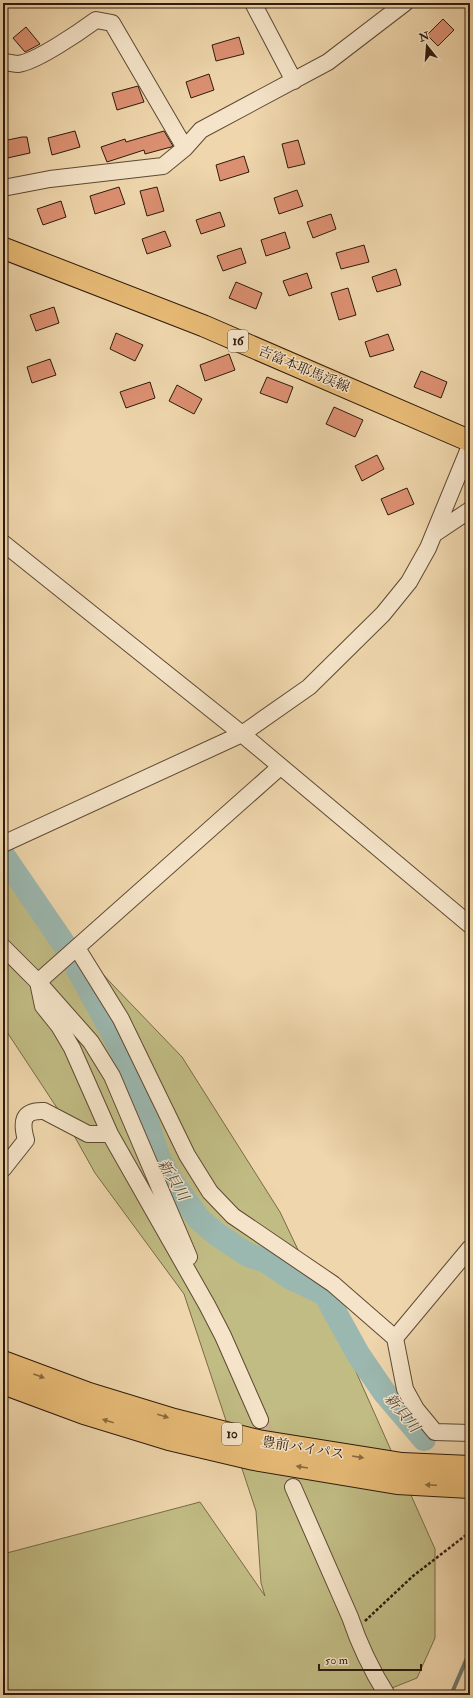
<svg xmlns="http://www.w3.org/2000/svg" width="473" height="1698" font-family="'IM FELL Double Pica','Noto Serif JP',serif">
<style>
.green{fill:#c1bc84;stroke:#786b48}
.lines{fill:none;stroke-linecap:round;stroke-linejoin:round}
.stream{stroke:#6f796e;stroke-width:4}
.river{stroke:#9bb8b0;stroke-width:24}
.building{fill:#dc9072;stroke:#2e1a0b}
.minor-tunnel{stroke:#c8b08c;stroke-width:16;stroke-dasharray:16 8;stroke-linecap:butt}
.minor-casing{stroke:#5e4933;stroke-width:18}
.major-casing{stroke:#2e1a0b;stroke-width:23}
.highway-casing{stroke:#2e1a0b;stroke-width:24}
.path{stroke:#2e1a0b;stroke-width:2.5;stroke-dasharray:3 2;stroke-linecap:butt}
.minor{stroke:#f5e4c9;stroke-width:16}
.major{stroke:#e8bb76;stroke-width:21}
.highway{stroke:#e8bb76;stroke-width:22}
.oneway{fill:#8b6a40}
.labels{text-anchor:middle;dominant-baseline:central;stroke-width:3;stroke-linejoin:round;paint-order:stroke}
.shield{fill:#f5e4c9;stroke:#6a5744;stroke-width:1}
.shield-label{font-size:13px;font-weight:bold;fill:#2e1a0b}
.street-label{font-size:14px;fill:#2e1a0b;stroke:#f5e4c9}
.water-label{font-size:15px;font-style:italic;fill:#4f493d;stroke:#f5e4c9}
</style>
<rect width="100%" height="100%" fill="#efd6ac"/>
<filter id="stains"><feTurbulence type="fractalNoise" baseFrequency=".005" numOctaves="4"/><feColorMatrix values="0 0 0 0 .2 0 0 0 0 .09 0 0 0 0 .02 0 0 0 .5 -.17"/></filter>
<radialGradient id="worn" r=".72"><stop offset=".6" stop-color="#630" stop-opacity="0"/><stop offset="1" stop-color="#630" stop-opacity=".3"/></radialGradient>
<path class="green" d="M3 864 111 983 182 1057 280 1212 353 1365 435 1549V1638L417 1678 377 1694 370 1695H3V1554L200 1502 265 1596 261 1583 256 1511 184 1294 95 1173 67 1123 3 1026Z"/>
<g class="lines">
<path class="stream" d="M451 1695 470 1651"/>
<path class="river" d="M3 855 66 947 119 1045 132 1076 159 1159 172 1182 199 1219 215 1233 248 1255 266 1261 291 1278 325 1294 358 1354 384 1392 424 1439"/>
</g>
<path class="building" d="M443 19 454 30 438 46 427 35Z
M26 27 40 44 25 52 13 38Z
M239 37 244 54 216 61 212 45Z
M209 74 214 90 191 98 186 82Z
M138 86 144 102 117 110 112 93Z
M75 131 80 147 52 155 48 138Z
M164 131 173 146 171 147 145 154 144 150 107 162 101 147 125 139 126 142Z
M22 137H27L30 153 3 159V141Z
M298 140 305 164 288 168 282 144Z
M244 156 249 172 220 181 216 165Z
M119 187 125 204 95 214 90 196Z
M157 187 164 211 147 216 140 191Z
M297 190 303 206 279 214 274 198Z
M61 201 66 217 43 225 37 209Z
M220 212 225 226 201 234 196 220Z
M331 214 336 229 313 238 307 222Z
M165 231 171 246 147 254 142 239Z
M285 232 290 248 266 256 261 240Z
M364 245 369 262 341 269 336 253Z
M241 248 246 263 223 271 217 256Z
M396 269 401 285 377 292 372 277Z
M307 273 312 288 289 296 283 281Z
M236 282 262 293 256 309 229 298Z
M348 288 356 315 339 320 331 293Z
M54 307 59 323 36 331 30 315Z
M116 333 143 345 135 361 110 349Z
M388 334 394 350 370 357 365 342Z
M229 354 235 370 205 381 200 365Z
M50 359 56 375 32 383 27 367Z
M421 371 447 382 441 398 414 387Z
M267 377 293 387 287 403 260 393Z
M150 382 155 398 126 408 120 392Z
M177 385 202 399 194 414 169 401Z
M334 407 363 420 355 437 326 424Z
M377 455 384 469 362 481 355 466Z
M407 488 414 504 388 515 381 499Z"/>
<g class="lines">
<path class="minor-tunnel" d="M260 1420 293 1487"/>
<defs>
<path id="minor" d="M253 3 294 81
M3 62C8 62 14 64 18 64 36 62 81 31 96 20L112 23 185 148
M3 188 50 179 163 166 185 148 201 130 328 62 405 3
M434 534 470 510
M3 543 242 734 470 925
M3 844 242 734 309 687 383 614 409 582 428 548 470 446
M3 947 38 982 91 1042 112 1076 189 1257
M77 948 121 1019 187 1155 210 1192 233 1216 333 1284 395 1338 405 1389 416 1409 435 1432 470 1433
M38 982 43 1006 59 1026 72 1048 110 1134 207 1305 223 1336 260 1420
M38 982 280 767
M3 1169 26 1140C21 1122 22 1110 44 1111L88 1134H110
M395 1338 470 1248
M293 1487 350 1617C359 1644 372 1671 387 1695"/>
<path id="major" d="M3 248 204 326 470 441"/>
<path id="highway" d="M3 1362 89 1394 174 1420 258 1441 402 1464 470 1467
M3 1383 84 1413 169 1439 254 1459 397 1483 470 1487"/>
</defs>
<use href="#minor" class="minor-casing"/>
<use href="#major" class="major-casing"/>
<use href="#highway" class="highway-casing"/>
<path class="path" d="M365 1621 413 1576 470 1532"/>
<use href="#minor" class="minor"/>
<use href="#major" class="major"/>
<use href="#highway" class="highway"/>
</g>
<defs><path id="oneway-solid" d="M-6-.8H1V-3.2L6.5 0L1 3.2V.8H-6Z"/></defs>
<g class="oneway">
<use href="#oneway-solid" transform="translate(39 1376) rotate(20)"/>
<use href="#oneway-solid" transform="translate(163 1416) rotate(17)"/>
<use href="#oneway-solid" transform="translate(108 1421) rotate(-163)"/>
<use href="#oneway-solid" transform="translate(358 1457) rotate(9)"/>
<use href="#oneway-solid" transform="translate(302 1467) rotate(-171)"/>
<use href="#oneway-solid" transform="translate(431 1485) rotate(-177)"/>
</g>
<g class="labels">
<g class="shield">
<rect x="228" y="330" width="20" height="22" rx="3"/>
<rect x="222" y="1423" width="20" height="22" rx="3"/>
</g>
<g class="shield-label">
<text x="238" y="341">16</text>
<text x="232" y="1434">10</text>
</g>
<g class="street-label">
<text transform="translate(304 369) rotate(23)">吉富本耶馬渓線</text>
<text transform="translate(303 1448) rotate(9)">豊前バイパス</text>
</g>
<g class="water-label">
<text transform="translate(173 1180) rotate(59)">新貝川</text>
<text transform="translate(402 1413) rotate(50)">新貝川</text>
</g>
</g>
<rect width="473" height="1698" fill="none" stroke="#efd6ac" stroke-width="16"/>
<rect x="4" y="4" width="465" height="1690" fill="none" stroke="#2e1a0b" stroke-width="2"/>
<rect x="8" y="8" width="457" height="1682" fill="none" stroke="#2e1a0b"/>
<g transform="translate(427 46) rotate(343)" stroke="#f5e4c9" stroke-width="3" paint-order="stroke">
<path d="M0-3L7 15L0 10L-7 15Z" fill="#2e1a0b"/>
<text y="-6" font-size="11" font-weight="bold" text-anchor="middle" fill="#2e1a0b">N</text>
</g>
<path d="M319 1664v6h102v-6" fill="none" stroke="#2e1a0b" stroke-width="2"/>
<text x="325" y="1664" font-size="12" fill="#2e1a0b" stroke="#f5e4c9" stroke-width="3" paint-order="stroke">50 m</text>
<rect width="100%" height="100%" filter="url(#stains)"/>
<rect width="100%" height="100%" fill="url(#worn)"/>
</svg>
